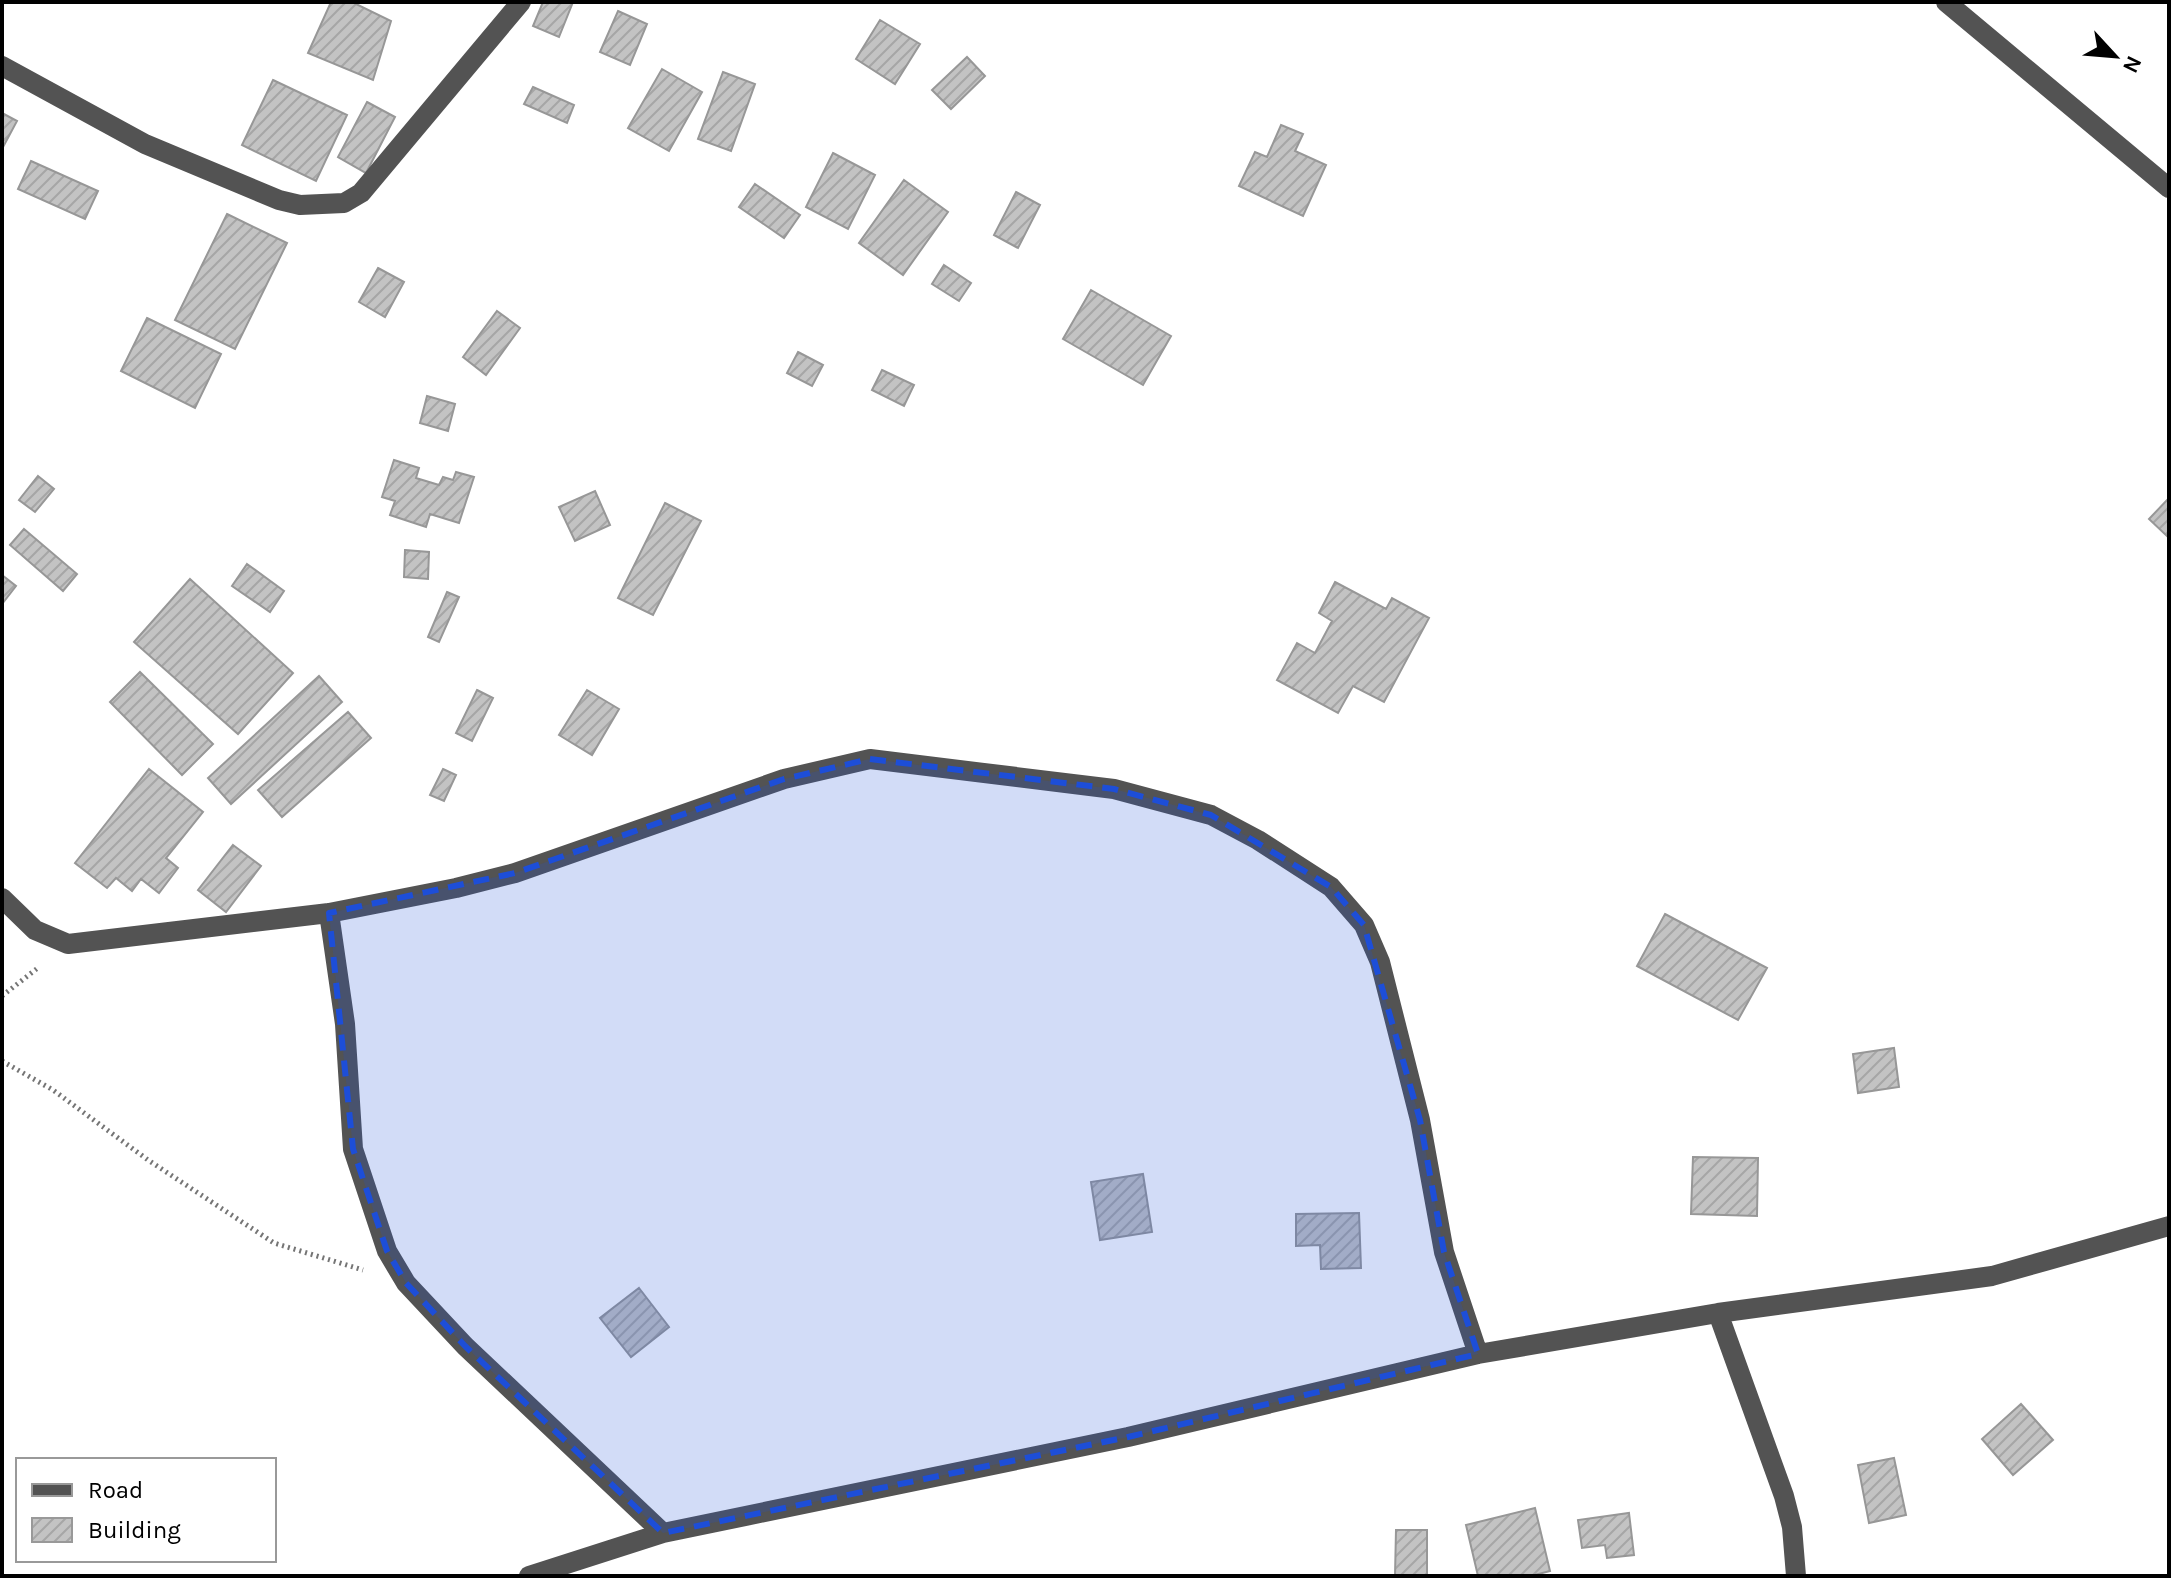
<svg xmlns="http://www.w3.org/2000/svg" width="2171" height="1578" font-family="Karla,sans-serif">
<style>
.building{fill:url(#building-hatch);stroke:#979797;stroke-width:2}
.lines{fill:none;stroke-linecap:round;stroke-linejoin:round}
.path{stroke:#757575;stroke-width:5;stroke-dasharray:2 4;stroke-linecap:butt}
.minor{stroke:#535353;stroke-width:20}
.marked{fill:#1d4ed8;fill-opacity:0.2;stroke:#1d4ed8;stroke-width:6;stroke-dasharray:16 10;stroke-linejoin:round}
</style>
<defs>
<pattern id="building-hatch" width="6" height="6" patternUnits="userSpaceOnUse" patternTransform="scale(2)"><rect width="6" height="6" fill="#c3c3c3"/><path d="M-1 1l2-2M0 6l6-6M5 7l2-2" fill="none" stroke="#a6a6a6"/></pattern>
</defs>
<rect width="100%" height="100%" fill="#fff"/>
<path class="building" d="M331 2H352L391 21 373 80 308 53Z
M543 2H573L559 37 533 26Z
M618 11 647 24 630 65 600 52Z
M880 20 920 44 895 84 856 59Z
M967 57 985 76 951 109 932 90Z
M662 69 702 92 669 151 628 128Z
M723 72 755 84 731 151 698 139Z
M273 80 347 115 316 181 242 145Z
M533 87 574 105 567 123 524 104Z
M367 102 395 117 366 173 338 157Z
M2 113 17 121 2 149Z
M1281 125 1303 134 1295 151 1326 165 1303 216 1239 186 1255 152 1267 157Z
M833 153 875 175 848 229 806 207Z
M31 161 98 191 85 219 18 189Z
M904 180 948 212 903 275 859 243Z
M755 184 800 215 784 238 739 207Z
M1016 192 1040 205 1018 248 994 235Z
M227 214 287 243 235 349 175 320Z
M944 265 971 283 959 301 932 284Z
M378 268 404 282 385 317 359 302Z
M1091 290 1171 336 1143 385 1063 339Z
M497 311 520 328 486 375 463 357Z
M147 318 221 354 195 408 121 371Z
M798 352 823 365 812 386 787 373Z
M882 370 914 385 904 406 872 390Z
M427 396 455 404 448 431 420 423Z
M394 460 419 468 416 478 439 485 443 477 453 480 456 472 474 477 459 523 430 514 426 527 390 515 395 501 382 497Z
M38 476 54 489 35 512 19 500Z
M595 491 610 525 575 541 559 507Z
M2169 498V538L2149 519Z
M665 503 701 521 653 615 618 598Z
M24 529 77 574 63 591 10 545Z
M405 550 429 552 428 579 404 577Z
M247 564 284 591 270 612 232 586Z
M2 575 16 586 2 604Z
M190 579 293 673 238 734 134 642Z
M1335 582 1386 609 1392 598 1429 618 1384 702 1353 686 1338 713 1277 680 1297 643 1315 653 1332 621 1319 613Z
M447 592 459 597 439 642 428 637Z
M140 672 213 744 182 775 110 702Z
M319 676 342 702 231 804 208 778Z
M477 690 493 698 472 741 456 733Z
M587 690 619 709 592 755 559 735Z
M348 712 371 738 282 817 258 790Z
M149 769 203 812 166 858 178 868 159 893 141 879 132 891 116 878 107 888 75 863Z
M443 769 456 775 444 801 430 795Z
M233 845 261 866 226 912 198 890Z
M1665 914 1767 968 1738 1020 1637 966Z
M1894 1048 1899 1087 1858 1093 1853 1054Z
M1693 1157 1758 1158 1757 1216 1691 1214Z
M1143 1174 1152 1232 1100 1240 1091 1182Z
M1359 1213 1361 1268 1321 1269 1320 1245 1296 1246V1214Z
M639 1288 669 1327 631 1357 600 1318Z
M2021 1404 2053 1440 2013 1475 1982 1439Z
M1894 1458 1906 1515 1869 1523 1858 1465Z
M1535 1508 1550 1571 1531 1576H1478L1466 1525Z
M1629 1513 1634 1555 1607 1558 1605 1545 1582 1548 1578 1520Z
M1396 1530H1427V1576H1395Z"/>
<g class="lines">
<path class="path" d="M2 996 39 967
M2 1061 53 1090 148 1160 274 1243 363 1270"/>
<path class="minor" d="M1946 2 2169 188
M2 66 145 144 279 200 300 205 344 203 361 193 521 2
M2 898 35 930 68 944 329 913 456 888 515 873 784 779 870 759 1114 789 1211 815 1258 840 1331 887 1364 925 1380 962 1420 1120 1444 1252 1478 1354
M329 913 345 1024 353 1149 387 1251 406 1283 465 1346 663 1533
M1718 1313 1784 1496 1792 1527 1796 1576
M529 1576 663 1533 1128 1437 1478 1354 1718 1313 1992 1276 2169 1226"/>
</g>
<path class="marked" d="M870 759 1114 789 1211 815 1331 887 1364 925 1420 1120 1444 1252 1478 1354 1128 1437 663 1533 465 1346 406 1283 387 1251 353 1149 329 913 515 873 784 779Z"/>
<rect width="2171" height="1578" fill="none" stroke="#000000" stroke-width="8"/>
<rect x="16" y="1458" width="260" height="104" fill="#ffffff" stroke="#999999" stroke-width="2"/>
<rect x="32" y="1484" width="40" height="12" fill="#535353" stroke="#999999" stroke-width="2"/>
<text x="88" y="1498" font-size="24" fill="#000000">Road</text>
<rect x="32" y="1518" width="40" height="24" fill="url(#building-hatch)" stroke="#999999" stroke-width="2"/>
<text x="88" y="1538" font-size="24" fill="#000000">Building</text>
<g transform="translate(2115 56) rotate(116)" stroke="#ffffff" stroke-width="6" paint-order="stroke">
<path d="M0-6L14 30L0 20L-14 30Z" fill="#000000"/>
<text y="-12" font-size="22" font-weight="bold" text-anchor="middle" fill="#000000">N</text>
</g>
</svg>
